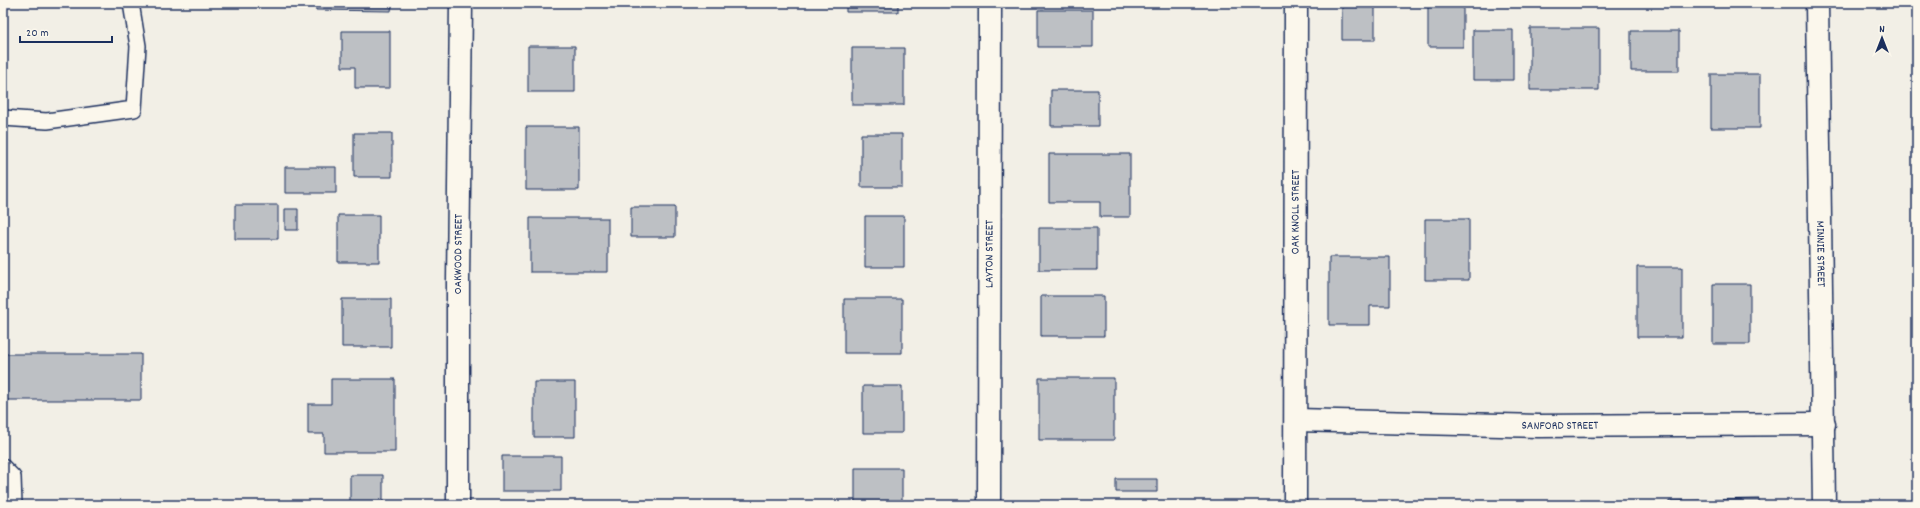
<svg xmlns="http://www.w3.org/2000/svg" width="1920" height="508" font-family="Dekko,sans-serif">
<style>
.building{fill:#bdc0c4;stroke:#1b2f5e}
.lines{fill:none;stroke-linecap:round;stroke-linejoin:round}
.lane-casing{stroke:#1b2f5e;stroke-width:18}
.street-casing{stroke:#1b2f5e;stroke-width:25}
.lane{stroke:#fbf7ec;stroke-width:15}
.street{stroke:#fbf7ec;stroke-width:22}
.labels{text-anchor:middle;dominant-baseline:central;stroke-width:3;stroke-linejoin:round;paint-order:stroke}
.street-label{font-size:12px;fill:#1b2f5e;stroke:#fbf7ec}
</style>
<rect width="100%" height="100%" fill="#f2efe6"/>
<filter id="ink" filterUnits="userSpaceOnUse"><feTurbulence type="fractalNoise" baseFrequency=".025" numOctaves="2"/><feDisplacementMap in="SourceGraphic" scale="8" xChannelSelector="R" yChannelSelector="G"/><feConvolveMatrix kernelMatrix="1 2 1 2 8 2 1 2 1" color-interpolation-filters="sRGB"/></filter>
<g filter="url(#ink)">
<path class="building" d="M316 3H392L391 11 316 10Z
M846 3H898V12H846Z
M1342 3H1375V40H1342Z
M1428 3H1463V47H1428Z
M1038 10H1093V47H1038Z
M1530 28H1599V90H1530Z
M1473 30H1513V80H1473Z
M342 31H390V88H355V67H342Z
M1631 31H1679V71H1631Z
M528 46H575V92H528Z
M852 48H904V105H852Z
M1711 74H1760V128H1711Z
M1051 90H1098V126H1051Z
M526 127H579V190H526Z
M354 133H392V177H354Z
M861 134H902V187H861Z
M1049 154H1130V217H1100V202H1049Z
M285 167H336V193H285Z
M235 205H278V239H235Z
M631 207H675V237H631Z
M285 209H298V230H285Z
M338 215H379V262H338Z
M865 216H904V267H865Z
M530 218H608V272H530Z
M1425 219H1469V280H1425Z
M1039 228H1097V270H1039Z
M1329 257H1390V306H1370V325H1329Z
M1637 267H1682V337H1637Z
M1713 284H1750V344H1713Z
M1041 296H1104V336H1041Z
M342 299H391V347H342Z
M844 299H902V353H844Z
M3 354H141V400H3Z
M1039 378H1114V440H1039Z
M331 379H395V452H324V434H308V404H331Z
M534 382H575V437H534Z
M863 386H902V433H863Z
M502 456H561V491H502Z
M855 468H902V505H855Z
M350 475H383V503H350Z
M1116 479H1157V492H1116Z
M1759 499V505H1669V501Z
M1039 501 1083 502V505H1039Z"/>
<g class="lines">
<defs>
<path id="lane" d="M3 118 47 121 134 109 138 46 131 3
M3 467 13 477 14 505"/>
<g id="street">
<path id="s1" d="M1817 3 1824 505"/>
<path id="s2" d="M1296 420 1538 426 1824 424"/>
<path id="s3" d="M458 505V282L461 3"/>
<path id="s4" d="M989 505 990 3"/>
<path id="s5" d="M1295 505 1296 3"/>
</g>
</defs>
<use href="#lane" class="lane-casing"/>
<use href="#street" class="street-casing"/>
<use href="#lane" class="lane"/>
<use href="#street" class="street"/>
</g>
</g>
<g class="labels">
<g class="street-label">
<text stroke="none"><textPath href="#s5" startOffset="293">OAK KNOLL STREET</textPath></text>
<text stroke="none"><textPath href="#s3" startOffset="251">OAKWOOD STREET</textPath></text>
<text stroke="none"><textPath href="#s4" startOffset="251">LAYTON STREET</textPath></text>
<text stroke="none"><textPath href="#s1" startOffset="251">MINNIE STREET</textPath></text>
<text stroke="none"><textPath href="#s2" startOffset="264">SANFORD STREET</textPath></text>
</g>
</g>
<rect width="1920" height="508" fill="none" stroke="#fbf7ec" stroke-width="16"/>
<rect x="8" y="8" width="1904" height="492" fill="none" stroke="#1b2f5e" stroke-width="1.5" filter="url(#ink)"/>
<g transform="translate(1882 38)" stroke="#fbf7ec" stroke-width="3" paint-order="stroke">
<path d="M0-3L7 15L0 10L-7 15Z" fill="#1b2f5e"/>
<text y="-6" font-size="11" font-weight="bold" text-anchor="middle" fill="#1b2f5e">N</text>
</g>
<path d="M20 36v6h92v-6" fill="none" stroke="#1b2f5e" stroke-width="2"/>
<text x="26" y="36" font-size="12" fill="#1b2f5e" stroke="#fbf7ec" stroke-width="3" paint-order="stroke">20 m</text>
</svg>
